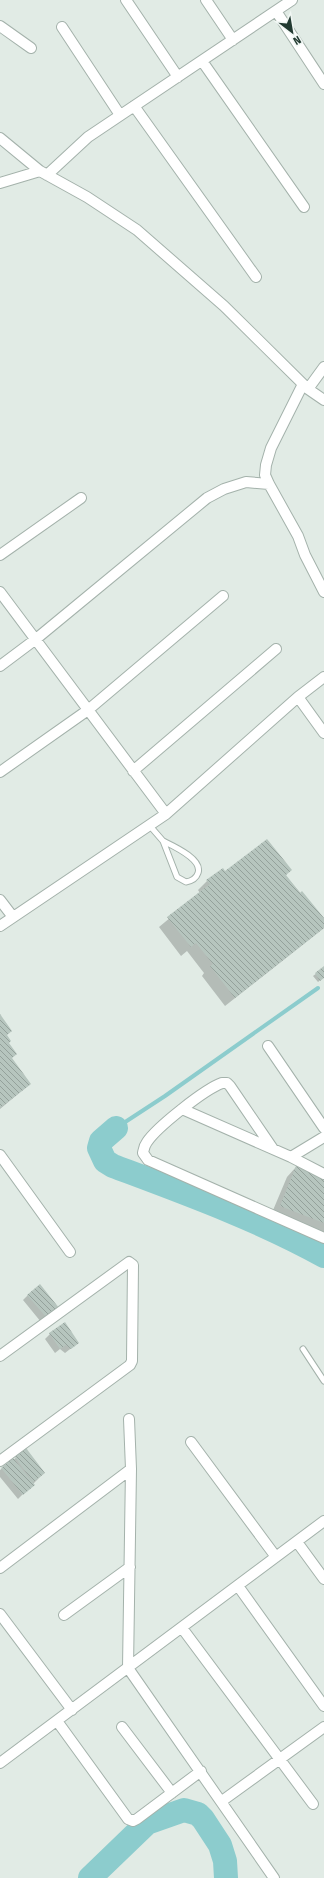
<svg xmlns="http://www.w3.org/2000/svg" width="324" height="1878" font-family="'Fira Sans Condensed',sans-serif">
<style>
.shadow{fill:#0003}
.lines{fill:none;stroke-linecap:round;stroke-linejoin:round}
.stream{stroke:#8ccccd;stroke-width:4}
.river{stroke:#8ccccd;stroke-width:24}
.building{fill:url(#building-back-hatch)}
.service-casing{stroke:#a4b2ab;stroke-width:7}
.minor-casing{stroke:#a4b2ab;stroke-width:12}
.service{stroke:#fff;stroke-width:5}
.minor{stroke:#fff;stroke-width:10}
</style>
<defs>
<pattern id="building-back-hatch" width="6" height="6" patternUnits="userSpaceOnUse"><rect width="6" height="6" fill="#b6c5be"/><path d="M-1 5l2 2M0 0l6 6M5-1l2 2" fill="none" stroke="#94a19b"/></pattern>
</defs>
<rect width="100%" height="100%" fill="#e1ebe5"/>
<path class="shadow" d="M225 872 285 875 324 920V928L225 1006 202 976 204 973 187 951 181 956 159 927 200 893 198 890 207 881Z
M324 968V977L318 982 313 976Z
M0 1016 11 1058 30 1084 0 1109Z
M296 1167 324 1178V1236L271 1215 287 1177Z
M28 1295 58 1308 41 1322 23 1300Z
M50 1334 78 1343 65 1353 60 1349 55 1353 45 1339Z
M26 1450 44 1473 18 1499 0 1477V1470Z"/>
<g class="lines">
<path class="stream" d="M116 1128 165 1096 318 988"/>
<path class="river" d="M116 1128 101 1141 99 1148 105 1161 113 1166C185 1193 257 1219 324 1256
M90 1878 147 1823 184 1810 198 1814 203 1819 220 1845 225 1861 226 1878"/>
</g>
<path class="building" d="M267 839 292 870 286 875 300 893 302 891 324 918V928L235 998 210 966 213 964 196 943 191 947 167 917 210 884 206 880 223 868 225 871Z
M324 966V978L320 981 315 973Z
M0 1014 12 1031 7 1035 11 1041 9 1043 17 1054 12 1058 31 1084 0 1108Z
M296 1166 324 1177V1223L280 1206Z
M40 1284 59 1308 47 1318 27 1295Z
M65 1322 79 1343 71 1349 66 1345 60 1349 49 1333Z
M26 1448 45 1473 33 1482 15 1457Z
M13 1458 35 1485 23 1495 1 1468Z"/>
<g class="lines">
<defs>
<path id="service" d="M150 826 163 841 177 877 186 882C192 881 196 879 198 873 203 859 173 846 163 841
M303 1349 324 1381"/>
<path id="minor" d="M126 0 178 77
M206 0 233 40
M276 11 324 84
M0 26 31 48
M62 27 120 115
M202 61 304 207
M134 106 256 277
M0 138 40 171 87 197 137 230 224 306 308 389 324 400
M47 175 88 137 292 0
M0 183 40 171
M303 384 271 448 266 465 265 475 269 484 298 536 305 555 324 592
M308 389 324 367
M0 555 81 498
M0 592 166 814
M0 666 36 639 207 498 224 489 246 482 269 484
M298 697 324 733
M133 771 276 649
M0 772 88 710 223 596
M0 900 13 917
M0 926 166 814 298 697 324 677
M268 1046 324 1128
M182 1109 291 1157 324 1174
M273 1149 230 1086 227 1083H222C205 1089 157 1127 147 1142 144 1146 144 1148 143 1153L148 1160 324 1238
M0 1155 70 1252
M291 1157 324 1137
M0 1356 129 1262 133 1265 132 1361 130 1365 0 1461
M129 1419 131 1469
M191 1442 276 1557
M297 1542 324 1579
M0 1568 131 1469 128 1668 274 1878
M238 1586 324 1706
M0 1614 72 1710
M64 1615 130 1567
M182 1628 313 1804
M57 1721 128 1819 133 1821 137 1819 201 1771
M122 1727 172 1793
M0 1763 324 1521
M222 1801 324 1727"/>
</defs>
<use href="#service" class="service-casing"/>
<use href="#minor" class="minor-casing"/>
<use href="#service" class="service"/>
<use href="#minor" class="minor"/>
</g>
<g transform="translate(292 32) rotate(149)" stroke="#f1f7f4" stroke-width="3" paint-order="stroke">
<path d="M0-3L7 15L0 10L-7 15Z" fill="#223a31"/>
<text y="-6" font-size="11" font-weight="bold" text-anchor="middle" fill="#223a31">N</text>
</g>
</svg>
